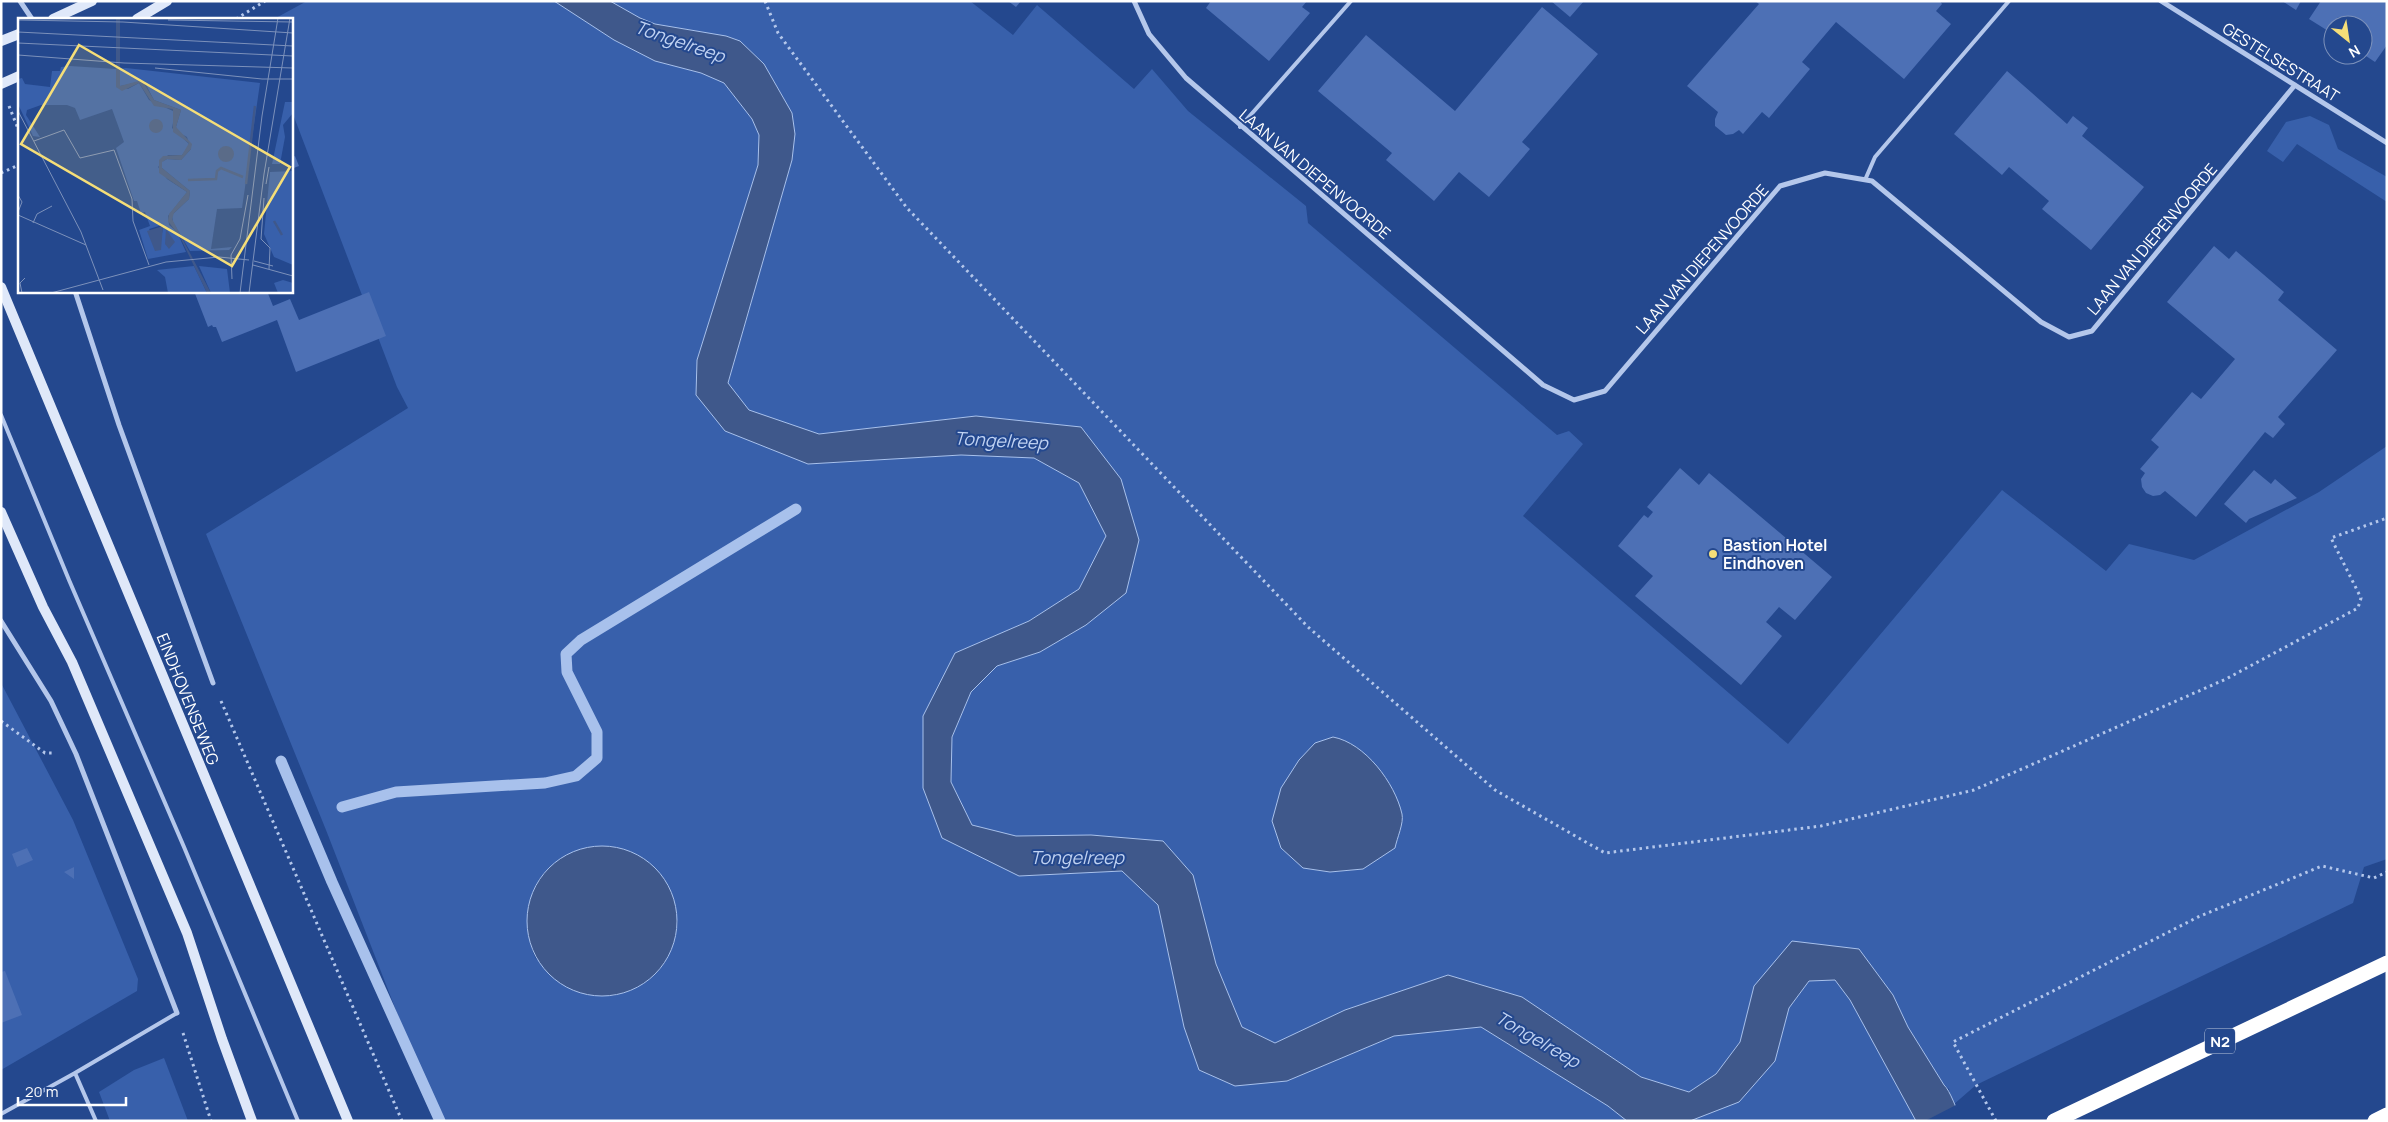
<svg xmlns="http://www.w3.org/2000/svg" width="2388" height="1122" font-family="Manrope,sans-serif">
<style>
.green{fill:#3860ab;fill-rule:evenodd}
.water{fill:#3f588b;stroke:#a8c1ec}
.pier{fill:#24488e}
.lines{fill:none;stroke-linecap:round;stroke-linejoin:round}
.stream{stroke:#a8c1ec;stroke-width:11}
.building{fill:#4d70b5}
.path{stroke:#b4c7eb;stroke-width:3;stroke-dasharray:2.5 4;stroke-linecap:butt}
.lane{stroke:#b4c7eb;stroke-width:4}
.street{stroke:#b4c7eb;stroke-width:5}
.secondary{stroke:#dfe8f9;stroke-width:10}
.highway{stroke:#fff;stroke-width:15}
.poi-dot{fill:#f5de78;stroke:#24488e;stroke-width:2}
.labels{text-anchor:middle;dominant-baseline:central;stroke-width:4;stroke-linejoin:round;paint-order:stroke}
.shield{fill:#24488e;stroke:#bdc8dd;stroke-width:1}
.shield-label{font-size:15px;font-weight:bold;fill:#fff}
.street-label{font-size:16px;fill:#fff;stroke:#24488e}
.poi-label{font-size:16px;font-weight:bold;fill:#fff;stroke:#24488e;text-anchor:start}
.water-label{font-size:18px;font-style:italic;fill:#c0d2f2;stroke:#24488e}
.inset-river{fill:none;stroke:#3f588b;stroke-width:2.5}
.inset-road{fill:none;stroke:#7c91bb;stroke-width:1}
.view{fill:#f5de78;fill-opacity:0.15;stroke:#f5de78;stroke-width:2.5}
.inset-edge{fill:none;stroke:#fff;stroke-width:2.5}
</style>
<rect width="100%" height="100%" fill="#24488e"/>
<path class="green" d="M307 1H554L614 40 655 61 701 73 724 83 752 119 759 135 758 165 697 360 696 395 809 464 961 455 1034 458 1079 483 1106 536 1079 589 1029 621 955 653 923 788 1019 876 1122 871 1158 905 1184 1027 1287 1081 1394 1036 1481 1027 1608 1106 1627 1121H439L326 830 206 534 408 408 397 387 291 109V19H274ZM594 846H612L678 921C673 963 654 985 613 996L536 959C529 945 528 933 528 918 530 875 555 856 594 846Z
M610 1H970L1013 35 1037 5 1134 89 1152 69 1188 111 1306 206 1308 223 1557 435 1569 431 1583 444 1523 516 1788 744 2002 490 2106 571 2129 544 2194 560 2319 492 2387 446V859L2364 867 2353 903 1976 1085 1953 1105 1949 1089 1944 1085 1908 1027 1893 995 1859 949 1754 986 1740 1042 1716 1074 1689 1092 1641 1077 1522 997 1448 975 1345 1010 1275 1043 1242 1027 1216 964 1193 875 1163 841 1091 835 1016 836 972 825 951 782 952 737 971 692 997 666 1040 652 1086 625 1121 479 976 416 819 434 749 411 728 384 792 160V113L764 64 740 41 726 36 655 24 640 18ZM1303 868 1363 869 1330 872Z
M2310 116 2329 125 2338 149 2387 177V202L2297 144 2283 162 2267 151 2286 122Z
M1 683 73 820 138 979 137 991 1 1070Z
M1835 980 1850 1000 1916 1120 1690 1121 1775 1061 1789 1008 1809 981Z
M164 1058 188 1121H110L99 1092 134 1070Z"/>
<path class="water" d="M554 1H610L640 18 655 24 726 36 740 41 764 64 792 113 795 134 792 160 728 383 749 410 819 434 976 416 1081 427 1121 479 1139 540 1126 593 1086 625 1040 652 997 666 971 692 952 737 951 782 972 825 1016 836 1091 835 1163 841 1193 875 1216 964 1242 1027 1275 1043 1345 1010 1448 975 1522 997 1641 1077 1689 1092 1716 1074 1740 1042 1754 986 1792 941 1859 949 1893 995 1908 1027 1944 1085C1950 1090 1957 1111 1962 1121H1916L1850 1000 1835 980 1809 981 1789 1008 1775 1061 1739 1102 1690 1121H1627L1608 1106 1481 1027 1394 1036 1287 1081 1235 1086 1199 1070 1184 1027 1158 905 1122 871 1019 876 942 838 923 788V716L955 653 1029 621 1079 589 1106 536 1079 483 1034 458 961 455 808 464 725 431 696 395 697 360 758 165 759 135 752 119 724 83 701 73 655 61 614 40Z
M1333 737C1365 743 1395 783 1402 814 1404 823 1397 838 1395 848L1363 869 1330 872 1303 868 1281 848 1272 821 1281 788 1299 760 1315 743Z
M527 921a75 75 0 1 1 150 0a75 75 0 1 1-150 0Z"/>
<path class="pier" d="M1956 1105 1965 1121H1925Z"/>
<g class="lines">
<path class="stream" d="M281 761 332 882 440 1121
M342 807 396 792 545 783 576 776 597 758V732L567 672 566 654 581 640 796 509"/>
</g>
<path class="building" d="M1008 1H1021L1016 7Z
M1211 1H1307L1302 7 1310 13 1269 61 1206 8Z
M1551 1H1584L1570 17Z
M1755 1H1940L1942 4 1936 11 1951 24 1904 79 1836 22 1802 62 1810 69 1769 118 1762 112 1743 134 1739 130 1733 134 1726 135 1715 126V119L1718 112 1687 86 1759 4Z
M2282 1H2301L2296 10Z
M2321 1H2387V45L2375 62 2363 54V25H2351L2345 21 2342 25H2333V34L2309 19Z
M1542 7 1598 54 1522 142 1530 149 1489 197 1459 172 1434 201 1386 160 1392 153 1318 91 1366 35 1455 111Z
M2007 71 2067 124 2073 116 2088 128 2082 136 2144 187 2091 250 2042 209 2049 201 2009 167 2002 175 1954 134Z
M295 156 299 166 291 169V158Z
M2214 246 2229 259 2236 251 2284 292 2278 300 2337 350 2278 417 2285 424 2273 438 2265 432 2196 517 2165 491 2160 495 2153 496 2146 493 2142 487 2141 479 2145 473 2140 469 2159 447 2151 440 2192 392 2201 399 2235 359 2167 302Z
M194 291H267L273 306 290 299 299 320 369 292 386 336 296 372 277 320 222 342 216 327H213L212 325 208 327Z
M1680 468 1699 485 1709 473 1832 577 1795 620 1779 607 1766 622 1782 636 1741 685 1635 596 1653 576 1618 546 1644 515 1648 518 1653 512 1647 507Z
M2254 470 2271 484 2275 479 2297 498 2249 519 2246 523 2224 504Z
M27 848 33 860 17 867 12 854Z
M74 867V879L64 872Z
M5 971 22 1015 1 1023V972Z"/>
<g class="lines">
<path class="path" d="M765 1 778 33 907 208 1308 627 1495 790 1605 853 1821 826 1974 790 2226 679 2358 608 2361 598 2331 538 2387 518
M236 19 265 1
M9 106 19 131
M1 173 19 165
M221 701 402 1121
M1 721 45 753H53
M183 1033 211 1121
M1996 1121 1953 1042 2198 917 2322 866 2374 878 2387 872"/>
<path class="lane" d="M1240 127 1351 1
M1865 180 1875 157 2009 1
M1 415 69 580 184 847 298 1121
M75 1073 177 1013
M1 1114 75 1073 96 1121"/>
<path class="street" d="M20 1 32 19
M1134 1 1149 34 1186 78 1543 385 1574 400 1605 391 1780 186 1825 173 1872 181 2041 322 2069 337 2092 331 2295 85
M2161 1 2387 143
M75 291 119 425 213 683
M1 621 51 701 76 754 177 1013"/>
<path class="secondary" d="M53 19 92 1
M137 19 167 1
M1 41 19 34
M1 84 19 76
M1 287 348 1121
M1 512 43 607 72 662 187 933 222 1039 252 1121"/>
<path class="highway" d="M2054 1121 2387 963
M2375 1121 2387 1115"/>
</g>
<circle class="poi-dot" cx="1713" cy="554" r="5"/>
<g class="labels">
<rect class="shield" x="2205" y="1028.5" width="30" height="25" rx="4"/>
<g class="shield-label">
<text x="2220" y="1041">N2</text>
</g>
<g class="street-label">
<text transform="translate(2281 62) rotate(32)">GESTELSESTRAAT</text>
<text transform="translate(1315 174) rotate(40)">LAAN VAN DIEPENVOORDE</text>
<text transform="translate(2152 239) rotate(-50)">LAAN VAN DIEPENVOORDE</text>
<text transform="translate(1702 259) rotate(-49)">LAAN VAN DIEPENVOORDE</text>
<text transform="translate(188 699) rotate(68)">EINDHOVENSEWEG</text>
</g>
<g class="poi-label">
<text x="1723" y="545">Bastion Hotel<tspan x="1723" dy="18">Eindhoven</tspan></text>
</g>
<g class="water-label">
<text transform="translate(680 41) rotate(19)">Tongelreep</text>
<text transform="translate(1001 440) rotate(3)">Tongelreep</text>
<text x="1077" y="857">Tongelreep</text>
<text transform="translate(1538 1039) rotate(30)">Tongelreep</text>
</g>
</g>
<g transform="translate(18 18)">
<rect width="275" height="275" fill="#24488e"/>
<path d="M52 48 98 51V69L110 71 121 65 131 82 157 94 154 110 171 126 170 130 164 137H150L140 149 149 161 169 174 150 198 151 207 159 214 168 234 130 241 121 212 132 208 127 194 123 195 119 183H116L98 130 106 124 94 91 62 102 57 90 49 87H23L9 92 8 97 22 119 15 118 0 86V61L4 60 7 66 32 69 34 53H42L43 49ZM144 207 145 209 142 229 131 211ZM108 50 242 65 224 190 199 191 193 231 214 229 211 232 172 233 155 204 154 197 171 181 172 173 144 150V144L149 141 163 142 173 131 169 119 160 114 158 109 163 92 136 82 126 63 102 68V51ZM267 84H275V95L265 107 267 119 262 146H254ZM275 153V247L256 239 246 216 252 154ZM176 248 189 275H150L147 259 139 252ZM181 248 209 251 212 275H193ZM265 262 275 265V275H260L256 265Z" fill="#3860ab" fill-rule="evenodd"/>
<path d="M98 0H102V68L124 62 136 82 163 92 158 109 174 126 173 131 163 142 149 141 144 144V150L172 173 171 181 156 195 154 201 193 275H189L162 219 150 203 151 196 169 174 141 155V142L145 138 164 137 171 125 155 114V91L136 88 121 65 104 73 98 69ZM131 108a7 7 0 1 1 14 0a7 7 0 1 1-14 0ZM200 136a8 8 0 1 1 16 0a8 8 0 1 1-16 0ZM145 208 143 232 137 233 129 213ZM148 211 157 224 151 231 147 226Z" fill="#3f588b"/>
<path class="inset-river" d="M170 162 198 161 199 153 203 150 225 159M228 166 237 88M256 203 264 217"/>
<path class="inset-road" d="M0 2 105 4 275 15M150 2 275 4M0 14 275 28M0 25 275 38M0 37 106 45 275 50M137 50 244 61H275M0 93 63 214 85 272M16 123 46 112 62 140 96 132 114 181 115 203 131 247M248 166 251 149M0 177 4 184 0 194M246 180 243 221 252 230 251 251M0 197 68 227M15 205 19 196 34 188M236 243 255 248M235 247 275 258M214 261 213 237 222 221 230 177M4 275 2 265 7 260M33 275 148 244 201 239 231 242M222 275 244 98 260 0M231 275 246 156 272 0"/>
<path class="view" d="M61 27 272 149 214 248 3 126Z"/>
<rect width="275" height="275" class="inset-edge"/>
</g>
<rect width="2388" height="1122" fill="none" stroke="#ffffff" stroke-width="5"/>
<g transform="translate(2348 40) rotate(150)"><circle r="24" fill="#24488e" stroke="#7c91bb"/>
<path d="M0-4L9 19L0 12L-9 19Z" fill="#f5de78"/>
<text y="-8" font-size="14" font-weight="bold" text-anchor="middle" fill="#ffffff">N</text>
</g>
<path d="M18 1097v8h108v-8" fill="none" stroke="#ffffff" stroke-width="2.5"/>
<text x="25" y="1097" font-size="15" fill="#ffffff" stroke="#24488e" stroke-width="4" paint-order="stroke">20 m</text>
</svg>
